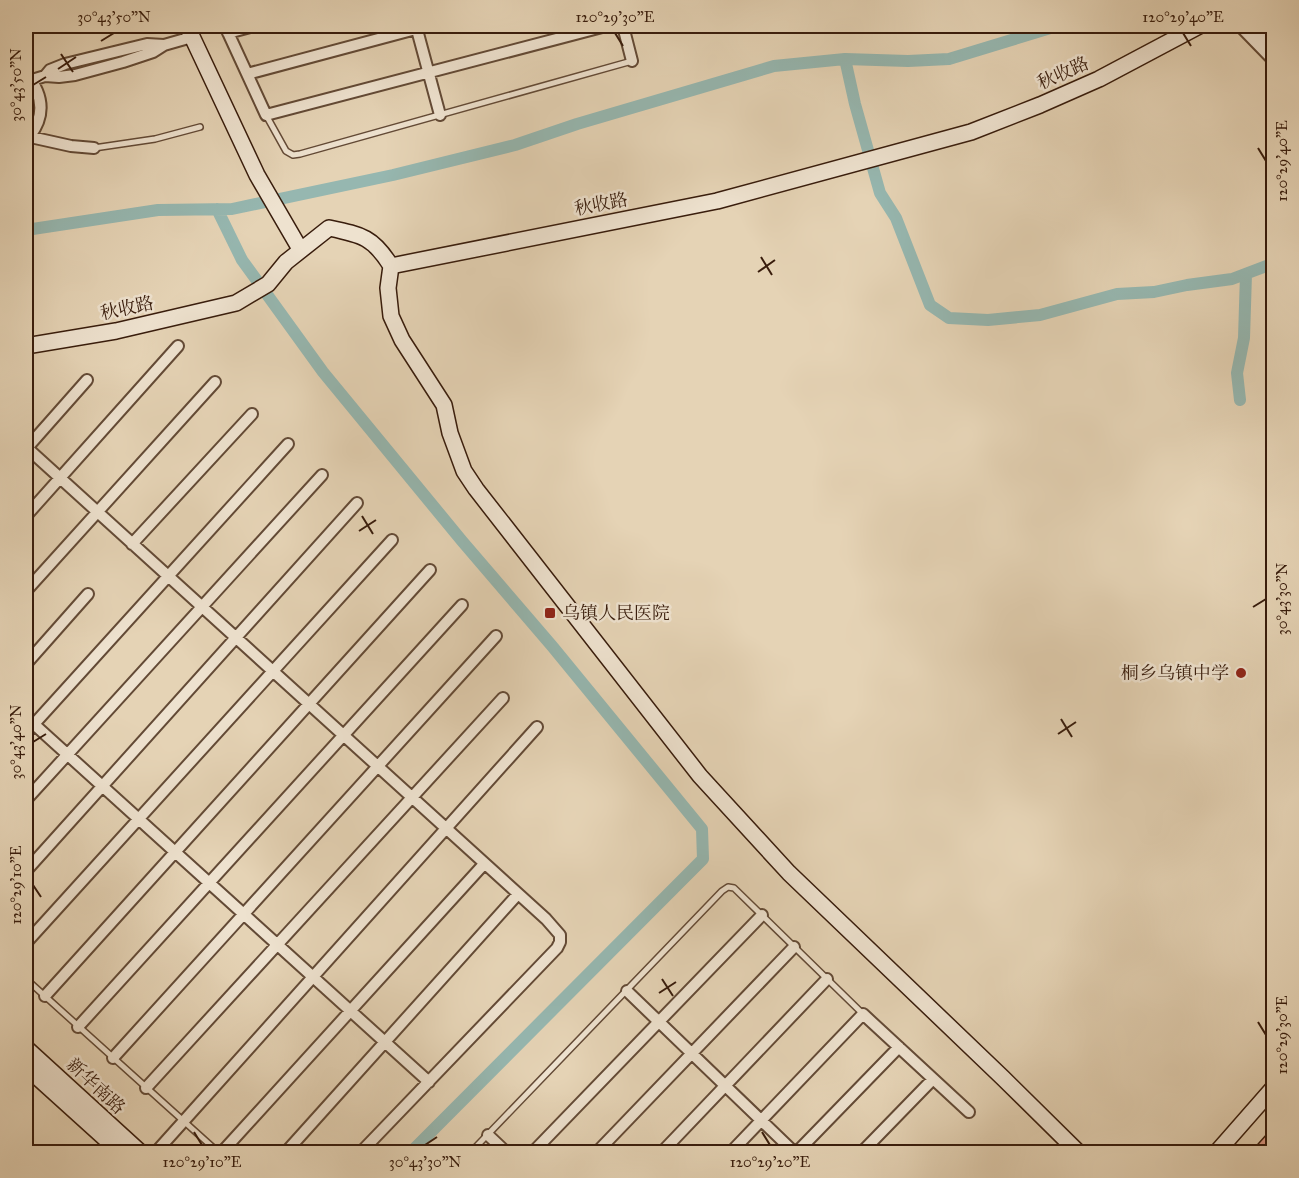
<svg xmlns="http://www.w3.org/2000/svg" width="1299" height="1178" font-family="'IM FELL Great Primer','Noto Serif SC',serif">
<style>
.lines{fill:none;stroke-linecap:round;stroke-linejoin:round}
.canal{stroke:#96b7b0;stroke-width:12}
.building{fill:#df9b87;stroke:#381c0c;stroke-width:1.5}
.lane-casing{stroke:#634a36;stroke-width:8}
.street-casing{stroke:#634a36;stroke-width:14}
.secondary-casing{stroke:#381c0c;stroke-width:18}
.lane{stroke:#eee2cf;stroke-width:5}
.street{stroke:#eee2cf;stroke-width:10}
.secondary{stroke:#eee2cf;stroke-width:15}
.ticks{fill:none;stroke:#381c0c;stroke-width:2}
.poi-dot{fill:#8f2418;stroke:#eee2cf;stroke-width:2}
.labels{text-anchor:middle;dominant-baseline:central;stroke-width:5;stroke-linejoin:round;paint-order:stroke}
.street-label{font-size:18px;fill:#381c0c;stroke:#eee2cf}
.poi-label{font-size:18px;fill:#381c0c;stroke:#eee2cf;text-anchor:start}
.neatline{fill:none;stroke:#381c0c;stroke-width:2}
.ticks-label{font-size:15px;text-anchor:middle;fill:#381c0c}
</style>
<rect width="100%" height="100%" fill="#e5d3b5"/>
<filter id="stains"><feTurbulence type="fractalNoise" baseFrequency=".00333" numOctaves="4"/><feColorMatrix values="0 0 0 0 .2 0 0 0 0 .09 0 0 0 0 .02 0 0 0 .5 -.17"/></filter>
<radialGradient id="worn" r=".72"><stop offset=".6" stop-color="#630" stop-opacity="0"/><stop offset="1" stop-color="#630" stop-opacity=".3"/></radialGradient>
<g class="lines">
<path class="canal" d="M845 59 855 104 880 193 896 218 930 305 949 318 988 320 1040 315 1117 294 1154 292 1187 285 1232 279 1274 263
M217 209 242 260 323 372 462 541 552 646 702 829 703 859 411 1152
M26 230 158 210 232 209 393 175 515 145 577 124 774 66 845 59 908 61 949 59 1057 26
M1240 400 1237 373 1244 338 1246 274"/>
</g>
<path class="building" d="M1274 1126V1152H1251Z"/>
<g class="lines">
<defs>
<path id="lane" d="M266 115 286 151 293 155 300 154 632 61
M94 148 155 139 200 127
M26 979 218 1152
M471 1152 722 891 728 887 734 888 863 1014"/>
<path id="street" d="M26 26H27
M225 26 266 115 606 26
M416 26 440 115
M623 26 632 61
M1240 26 1274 61
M228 33 254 26
M26 73C43 94 46 115 30 136
M247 74 427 26
M45 76 50 70 65 64 147 44 164 45
M32 80 45 76 59 77 75 75 123 62 153 52 164 45 192 37
M26 136 71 146 94 148
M26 381V380
M26 447 546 919 560 935V942L557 948 361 1152
M26 449 87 380
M26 516 178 346
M132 544 252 414
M26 591 215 382
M26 664 88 594
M26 717 429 1082
M26 733 288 444
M26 800 322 475
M26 871 357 503
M26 943 392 540
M627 991 794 1152
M45 996 430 570
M78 1027 462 605
M113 1058 496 636
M146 1088 503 698
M488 1135 506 1152
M156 1152 537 727
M222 1152 484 864
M286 1152 518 894
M533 1152 762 915
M597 1152 794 947
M662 1152 827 979
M731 1152 863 1014 969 1112
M797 1152 899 1047
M862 1152 933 1079"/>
<path id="secondary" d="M187 26 257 175 300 249
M1254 26 1274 45
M1273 26H1274
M391 266 388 288 391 316 402 340 444 405 450 433 464 471 476 489 700 776 789 873 1003 1078 1078 1152
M391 266 717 201 971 132 1040 105 1099 79 1199 26
M26 346 116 331 236 303 268 284 286 262 329 228C362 235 373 237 391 266
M26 1048 140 1152
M26 1067 120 1152
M1217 1152 1274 1087"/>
</defs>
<use href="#lane" class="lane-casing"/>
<use href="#street" class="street-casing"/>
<use href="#secondary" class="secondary-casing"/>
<use href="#lane" class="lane"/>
<use href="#street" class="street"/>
<use href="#secondary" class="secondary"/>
</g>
<path class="ticks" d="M615 33 623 46M1183 33 1191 46M101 41 114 33M61 54 73 72M58 69 76 57M33 85 46 77M1258 148 1266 161M761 257 772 275M758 272 775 260M362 516 373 534M359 531 376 520M1253 607 1266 599M1061 719 1072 737M1058 734 1076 722M33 742 46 734M33 885 41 897M662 979 673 996M659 993 676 982M1258 1022 1266 1035M194 1132 202 1145M762 1132 770 1145M425 1145 437 1137"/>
<g class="poi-dot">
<rect x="544" y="607" width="12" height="12" rx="3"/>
<circle cx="1241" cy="673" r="6"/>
</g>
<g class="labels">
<g class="street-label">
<text transform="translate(1063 73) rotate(-24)">秋收路</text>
<text transform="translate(601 204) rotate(-11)">秋收路</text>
<text transform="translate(127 308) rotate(-12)">秋收路</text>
<text transform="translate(96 1086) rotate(43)">新华南路</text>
</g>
<g class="poi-label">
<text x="562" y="613">乌镇人民医院</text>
<text x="1229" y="673" text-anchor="end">桐乡乌镇中学</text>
</g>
</g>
<rect width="1299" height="1178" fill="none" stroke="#e5d3b5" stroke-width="66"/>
<rect x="33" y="33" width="1233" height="1112" class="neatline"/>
<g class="ticks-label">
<text x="114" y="22">30°43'50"N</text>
<text x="615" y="22">120°29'30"E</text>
<text x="1183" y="22">120°29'40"E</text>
<text transform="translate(16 85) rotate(-90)" y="5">30°43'50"N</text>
<text transform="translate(1282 161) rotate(-90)" y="5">120°29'40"E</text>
<text transform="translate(1282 599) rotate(-90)" y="5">30°43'30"N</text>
<text transform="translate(16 742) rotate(-90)" y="5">30°43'40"N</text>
<text transform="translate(16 885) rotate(-90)" y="5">120°29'10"E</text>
<text transform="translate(1282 1035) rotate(-90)" y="5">120°29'30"E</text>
<text x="202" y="1167">120°29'10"E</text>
<text x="425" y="1167">30°43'30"N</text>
<text x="770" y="1167">120°29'20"E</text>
</g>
<rect width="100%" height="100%" filter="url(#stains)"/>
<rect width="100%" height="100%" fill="url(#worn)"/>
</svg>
